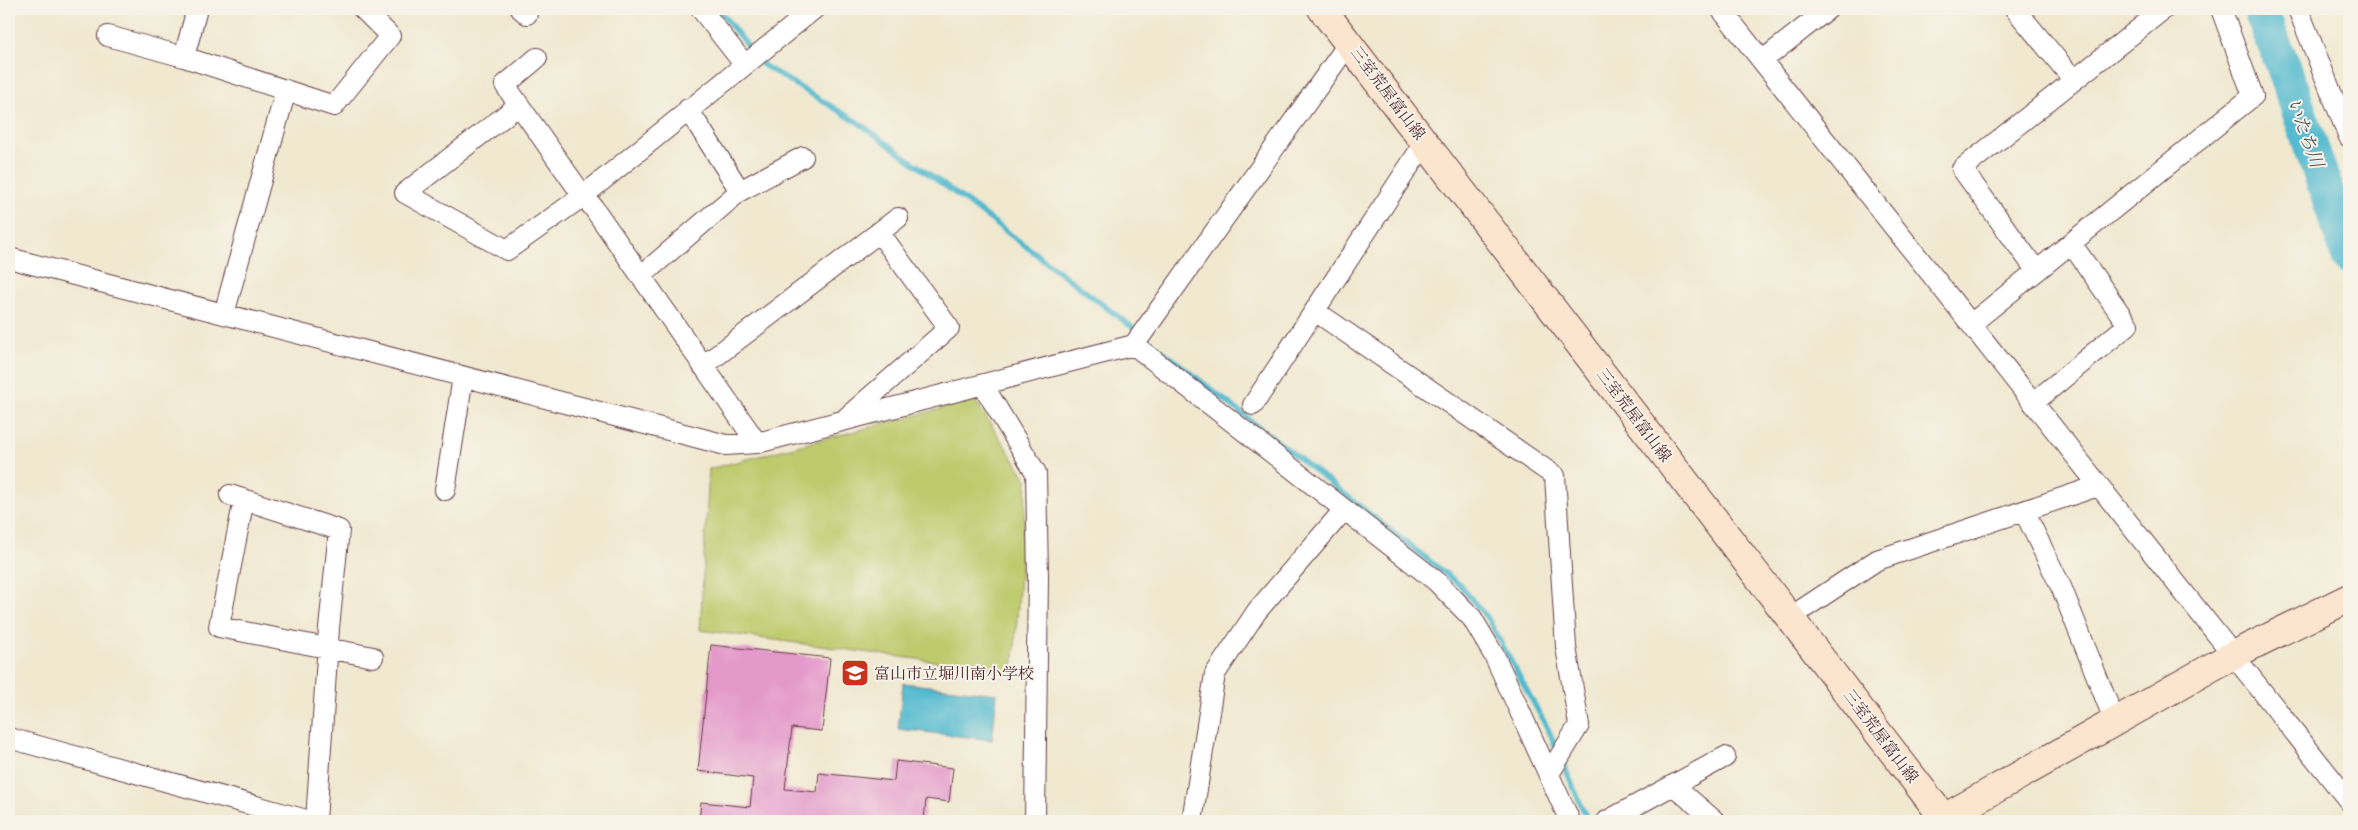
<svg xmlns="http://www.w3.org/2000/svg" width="2358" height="830" font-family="'IM FELL French Canon','Noto Serif JP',serif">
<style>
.green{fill:#bdcb6d;stroke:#84754c}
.water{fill:#51b9cf;stroke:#4e6c7d}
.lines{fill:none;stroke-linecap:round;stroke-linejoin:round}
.stream{stroke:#51b9cf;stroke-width:5.5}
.river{stroke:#51b9cf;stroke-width:35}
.building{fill:#e499cb}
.street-casing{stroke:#633d44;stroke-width:22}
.secondary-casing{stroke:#633d44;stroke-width:30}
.street{stroke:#fff;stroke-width:20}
.secondary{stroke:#fce5cf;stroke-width:28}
.labels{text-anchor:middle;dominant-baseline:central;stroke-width:4;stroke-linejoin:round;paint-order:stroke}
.street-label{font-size:16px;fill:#4a1f2b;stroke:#f7f3e8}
.poi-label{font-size:16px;fill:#4a1f2b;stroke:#f7f3e8;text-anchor:start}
.water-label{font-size:18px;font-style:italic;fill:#4c5564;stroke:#f7f3e8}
</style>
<rect width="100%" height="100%" fill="#f7f3e8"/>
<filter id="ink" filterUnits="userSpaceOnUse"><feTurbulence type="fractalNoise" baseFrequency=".02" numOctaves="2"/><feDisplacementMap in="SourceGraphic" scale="10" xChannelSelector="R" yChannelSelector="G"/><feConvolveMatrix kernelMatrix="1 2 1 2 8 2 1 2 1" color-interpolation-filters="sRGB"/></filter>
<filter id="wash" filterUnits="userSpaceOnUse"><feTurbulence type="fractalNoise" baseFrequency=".0096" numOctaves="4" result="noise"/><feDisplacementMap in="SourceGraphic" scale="20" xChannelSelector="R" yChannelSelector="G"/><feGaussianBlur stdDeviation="1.12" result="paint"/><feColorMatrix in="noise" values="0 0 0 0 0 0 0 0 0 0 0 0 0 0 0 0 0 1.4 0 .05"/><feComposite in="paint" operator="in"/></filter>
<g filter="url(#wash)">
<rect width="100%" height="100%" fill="#f0e8cf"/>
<path class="green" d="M975 400 1027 480 1013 672 700 630 709 469Z"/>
<path class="water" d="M903 683 997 694 992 740 898 729Z"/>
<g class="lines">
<path class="stream" d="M718 9 763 65 859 123 974 207 1132 327 1460 585 1488 619 1549 731 1557 750
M1562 761 1588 821"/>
<path class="river" d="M2260 9 2284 68 2349 257"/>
</g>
<g id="blocks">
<path class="building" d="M711 645 830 658 822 731 792 728 785 789 817 792 819 773 894 781 896 761 953 768 949 802 926 799 924 821H699L701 802 750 807 753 778 698 771Z"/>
</g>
</g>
<g filter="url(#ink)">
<use href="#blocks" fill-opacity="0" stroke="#633d44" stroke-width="1"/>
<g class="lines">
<defs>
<path id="street" d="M521 9 527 14
M701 9 744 64
M1721 9 2349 801
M2015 9 2073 79
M2298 9 2349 137
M108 36 184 57 334 106 390 36 363 9
M184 57 197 9
M1763 60 1828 9
M519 105 405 193 507 250 583 196 505 85 537 58
M688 109 740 191
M9 258 726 445 757 443 1134 345 1349 43
M2036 270 1962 169 2164 9
M641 276 740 191 803 157
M1315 311 1555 476 1566 647 1579 725 1549 774
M224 314 286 90
M1971 324 2253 96 2221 9
M1134 345 1436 581 1472 618 1495 657 1570 821
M703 366 898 218
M983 385 1036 473 1038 576 1035 821
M2033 403 2128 325 2071 243
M1253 405 1425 142
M846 418 949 328 879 232
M757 443 593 207 583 196 814 9
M445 490 463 377
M230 495 339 530 329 628 316 821
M244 499 219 627 373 657
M2024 511 2062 589 2115 722
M1789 618 1877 560 2098 486
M9 738 310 821
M1673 785 1715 821
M1192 821 1215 674 1257 611 1343 511
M1607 821 1725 757"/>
<path id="secondary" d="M1322 9 1946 821
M1944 818 2235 654 2349 598"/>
</defs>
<use href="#street" class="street-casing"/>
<use href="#secondary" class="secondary-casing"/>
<use href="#street" class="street"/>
<use href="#secondary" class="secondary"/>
</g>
</g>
<defs>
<symbol id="school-square" viewBox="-11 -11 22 22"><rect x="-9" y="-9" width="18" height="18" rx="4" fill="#c8321e" stroke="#f7f3e8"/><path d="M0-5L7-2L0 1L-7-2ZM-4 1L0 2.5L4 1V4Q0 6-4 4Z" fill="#fff"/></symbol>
</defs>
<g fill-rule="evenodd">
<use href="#school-square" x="839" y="657" width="32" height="32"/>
</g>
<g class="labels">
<g class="street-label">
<text transform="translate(1388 93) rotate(53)">三室荒屋富山線</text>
<text transform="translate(1634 415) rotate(53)">三室荒屋富山線</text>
<text transform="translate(1881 736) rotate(53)">三室荒屋富山線</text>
</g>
<g class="poi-label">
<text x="874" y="673">富山市立堀川南小学校</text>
</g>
<g class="water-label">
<text transform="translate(2305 133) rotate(70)">いたち川</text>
</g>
</g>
<rect width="2358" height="830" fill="none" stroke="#f7f3e8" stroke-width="30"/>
</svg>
